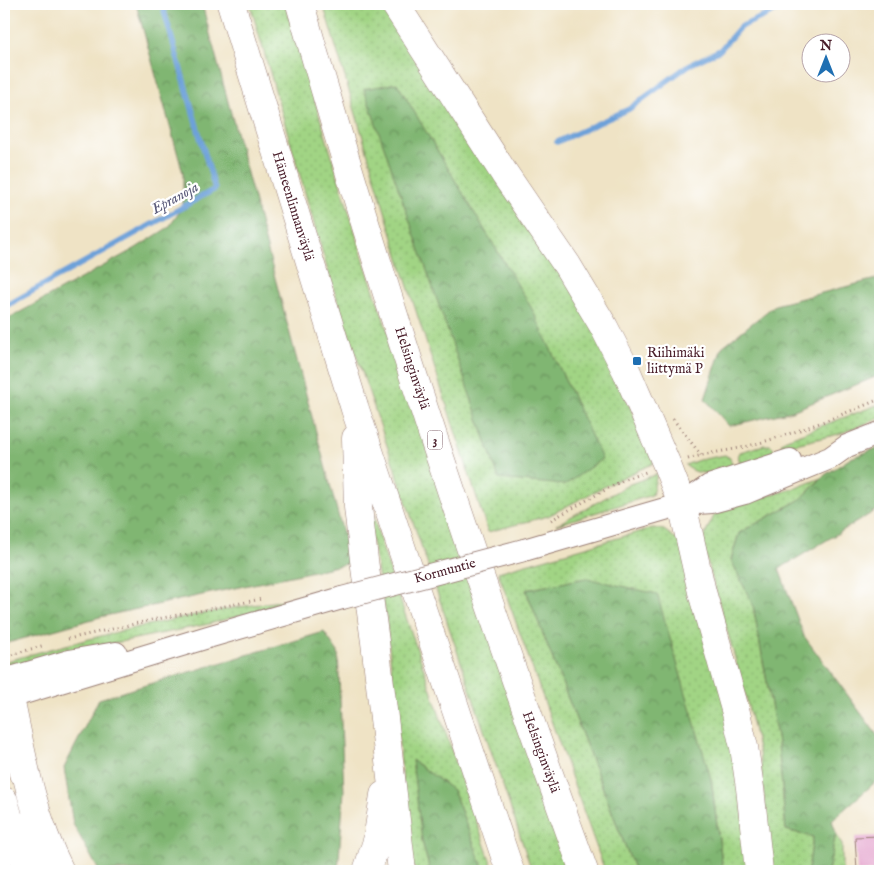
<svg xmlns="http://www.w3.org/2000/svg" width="884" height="875" font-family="'IM FELL English',serif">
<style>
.grass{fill:url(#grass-dots);stroke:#767a58}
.forest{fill:url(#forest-crowns);stroke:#656a4e}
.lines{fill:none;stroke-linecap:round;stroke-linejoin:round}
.stream{stroke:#6da1d9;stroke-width:5.5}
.building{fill:#e198c7}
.lane-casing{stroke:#9c8178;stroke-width:9}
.secondary-casing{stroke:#9c8178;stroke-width:24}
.highway-casing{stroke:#9c8178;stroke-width:29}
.path{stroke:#9c8178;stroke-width:3;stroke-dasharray:1 4;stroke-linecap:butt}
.lane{stroke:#fff;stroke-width:8}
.secondary{stroke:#fff;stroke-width:22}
.highway{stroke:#fff;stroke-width:28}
.secondary-bridge-casing{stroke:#9c8178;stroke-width:24;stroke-linecap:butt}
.secondary-bridge{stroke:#fff;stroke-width:22}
.poi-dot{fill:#1f6fb2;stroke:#fff;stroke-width:2}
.labels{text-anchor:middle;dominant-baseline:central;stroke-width:4.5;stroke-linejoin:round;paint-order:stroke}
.shield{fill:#fff;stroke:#80626b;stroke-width:1}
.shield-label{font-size:12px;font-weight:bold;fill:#4a1f2b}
.street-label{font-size:14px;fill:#4a1f2b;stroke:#fff}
.poi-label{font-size:14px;fill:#4a1f2b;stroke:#fff;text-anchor:start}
.water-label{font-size:15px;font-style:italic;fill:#5a5a79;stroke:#fff}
</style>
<defs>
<pattern id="grass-dots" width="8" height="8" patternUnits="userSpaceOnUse" patternTransform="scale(1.25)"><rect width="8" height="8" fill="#a1d484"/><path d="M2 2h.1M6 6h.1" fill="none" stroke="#8cb672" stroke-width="1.8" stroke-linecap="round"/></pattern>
<pattern id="forest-crowns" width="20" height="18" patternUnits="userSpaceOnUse" patternTransform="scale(1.25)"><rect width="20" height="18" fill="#80b672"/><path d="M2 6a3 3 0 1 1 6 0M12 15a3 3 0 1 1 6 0" fill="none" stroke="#6b935e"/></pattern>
</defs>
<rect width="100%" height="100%" fill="#fff"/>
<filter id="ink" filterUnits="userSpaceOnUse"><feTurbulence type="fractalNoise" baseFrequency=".02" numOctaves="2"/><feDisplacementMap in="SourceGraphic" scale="10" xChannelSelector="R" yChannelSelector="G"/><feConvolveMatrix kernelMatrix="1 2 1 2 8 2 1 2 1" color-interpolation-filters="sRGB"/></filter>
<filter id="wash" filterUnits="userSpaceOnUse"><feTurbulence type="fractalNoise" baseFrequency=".0096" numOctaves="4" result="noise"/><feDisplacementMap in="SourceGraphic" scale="20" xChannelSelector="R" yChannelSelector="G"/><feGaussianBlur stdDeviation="1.12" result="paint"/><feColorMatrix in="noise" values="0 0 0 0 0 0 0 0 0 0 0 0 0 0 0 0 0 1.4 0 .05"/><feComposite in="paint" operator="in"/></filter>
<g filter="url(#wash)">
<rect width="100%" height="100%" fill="#efe3c5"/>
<path class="grass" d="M250 4H285L366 267 570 871H532L330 278Z
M323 4H388L596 326 654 463 615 481 548 516 488 532 402 268Z
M880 404V418L839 434 783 447 781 444 784 440Z
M764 445H770L773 447 774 451 742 469 738 456 740 452Z
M725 455 730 458 734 469C718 473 699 478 685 465L699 460Z
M657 474 652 495 556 525 630 484Z
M821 478 801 499 739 533 731 559 753 605 778 743 786 830 813 837 808 871H773L759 753 745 693 704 550V538L708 528 714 516 726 507 793 489Z
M370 503 382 547 467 795 494 871H484L453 790 422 841 430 871H412L386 616 365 504Z
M653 528 664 530 680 542 723 684 752 871H723L711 779 586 578 526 590 635 871H605L498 572Z
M303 598 209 624 75 651 4 673V662C102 634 202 610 303 598Z
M836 833 842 845V871H828Z"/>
<path class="forest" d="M136 4H202L351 563 100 617 4 644V321L136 248 169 227 183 207V173Z
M397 83 532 309 602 459 565 485 499 479 364 89Z
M880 278V375L792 411 729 426 705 399 722 347 775 305Z
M880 447V508L779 569 804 636 880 739V778L832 820 836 833 828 871H808L813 837 786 830 778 743 753 605 731 560 739 533 801 499 825 475 851 458Z
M586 578 657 594 711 779 723 871H635L526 590Z
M324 632 338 652 344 791 338 871H99L73 824 64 768 99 699Z
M412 760 453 790 484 871H430L422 841Z"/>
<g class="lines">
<path class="stream" d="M557 142 629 109 689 65 720 50 740 27 791 4
M4 307 215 189 162 4"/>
</g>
<g id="blocks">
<path class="building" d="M880 836V871H857L855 837Z"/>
</g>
</g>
<g filter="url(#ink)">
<use href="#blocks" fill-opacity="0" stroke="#9c8178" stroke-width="1"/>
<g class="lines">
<defs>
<path id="lane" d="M7 754 14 778
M24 816 42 871"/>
<path id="secondary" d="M684 503 709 486 790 460
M524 550 682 504 712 502 745 493 830 458 847 446 880 433
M4 680 69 661 116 653
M4 699 208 637 342 598"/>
<path id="highway" d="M231 4 355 409 510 871
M300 4C383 296 480 585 584 871
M395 4 504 173 567 265 604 327 626 370 667 465 682 504 702 592 736 713 744 747 750 788 759 871
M356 438 358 507 364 560 375 642 402 871
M6 679C20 744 30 812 60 871
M4 801 16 843 27 871
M367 871 377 841 384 795"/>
</defs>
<use href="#lane" class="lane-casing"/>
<use href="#secondary" class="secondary-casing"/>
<use href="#highway" class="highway-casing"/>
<path class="path" d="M673 419 701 455
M688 459C709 452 731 451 752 445 796 433 839 416 880 399
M551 520 625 479 646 472
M68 639 152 620 262 599
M7 656 45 645"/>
<use href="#lane" class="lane"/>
<use href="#secondary" class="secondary"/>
<use href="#highway" class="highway"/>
<defs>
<path id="secondary-bridge" d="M342 598 524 550"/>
</defs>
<use href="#secondary-bridge" class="secondary-bridge-casing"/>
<use href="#secondary-bridge" class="secondary-bridge"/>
</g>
</g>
<rect class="poi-dot" x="632" y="356" width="10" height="10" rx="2.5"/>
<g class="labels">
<rect class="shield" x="427.5" y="430.5" width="15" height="19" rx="4"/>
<g class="shield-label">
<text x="435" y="440">3</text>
</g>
<g class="street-label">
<text transform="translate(293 206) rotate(73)">Hämeenlinnanväylä</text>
<text transform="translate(412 368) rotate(72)">Helsinginväylä</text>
<text transform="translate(445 571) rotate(-15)">Kormuntie</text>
<text transform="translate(541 752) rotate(70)">Helsinginväylä</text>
</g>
<g class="poi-label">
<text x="647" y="353">Riihimäki<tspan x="647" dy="16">liittymä P</tspan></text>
</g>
<g class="water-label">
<text transform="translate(175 198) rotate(-29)">Epranoja</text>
</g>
</g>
<rect width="884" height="875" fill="none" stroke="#fff" stroke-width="20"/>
<g transform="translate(826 58)"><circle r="24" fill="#ffffff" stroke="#b7a5aa"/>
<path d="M0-4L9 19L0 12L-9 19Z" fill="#1f6fb2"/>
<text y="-8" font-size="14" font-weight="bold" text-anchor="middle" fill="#4a1f2b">N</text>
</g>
</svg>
